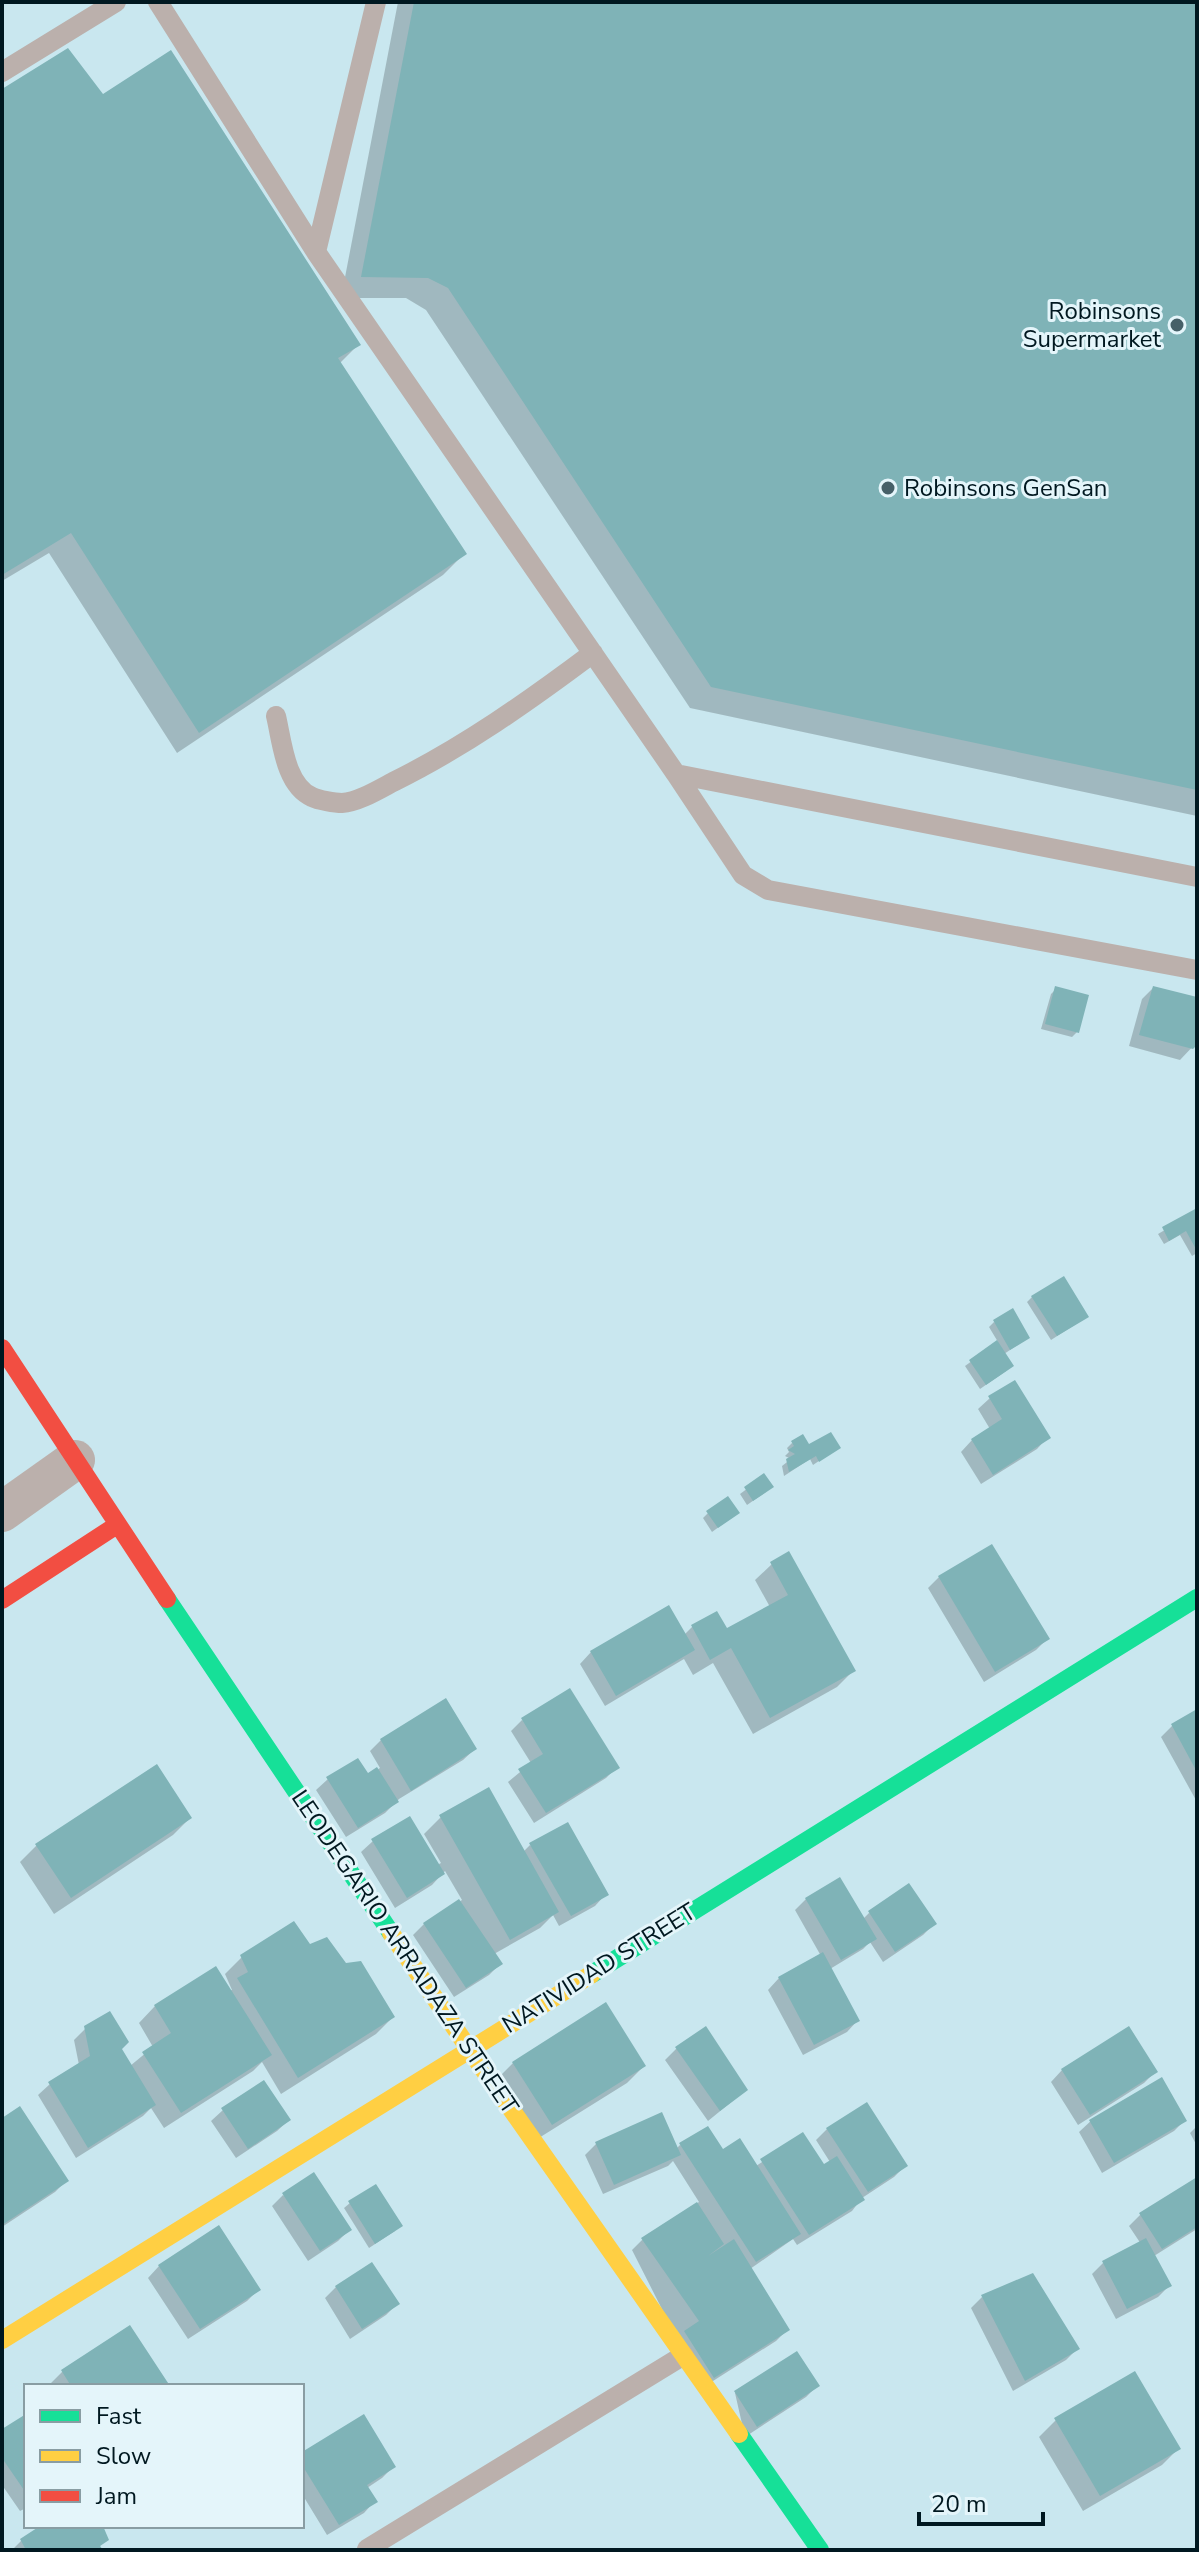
<svg xmlns="http://www.w3.org/2000/svg" width="1199" height="2552" font-family="'Nunito Sans',sans-serif">
<style>
.shadow{fill:#0003}
.building{fill:#7fb3b7}
.lines{fill:none;stroke-linecap:round;stroke-linejoin:round}
.lane{stroke:#bbb0ac;stroke-width:20}
.street{stroke:#bbb0ac;stroke-width:40}
.fast{stroke:#16e098;stroke-width:18}
.slow{stroke:#ffcf43;stroke-width:18}
.jam{stroke:#f24e42;stroke-width:18}
.poi-dot{fill:#466068;stroke:#e4f5fa;stroke-width:3}
.labels{text-anchor:middle;dominant-baseline:central;stroke-width:6;stroke-linejoin:round;paint-order:stroke}
.poi-label{font-size:24px;fill:#001820;stroke:#e4f5fa;text-anchor:end}
.street-label{font-size:24px;fill:#001820;stroke:#e4f5fa}
</style>
<rect width="100%" height="100%" fill="#c9e7ef"/>
<path class="shadow" d="M398 2H1197V816L690 708 426 310 406 298H341Z
M2 91 102 96 358 345 340 363 465 553 443 575 177 753 49 553 2 581Z
M1153 988 1197 1000V1042L1180 1060 1129 1046 1142 999Z
M1056 989 1077 1032 1072 1037 1041 1029 1051 994Z
M1197 1211V1253L1192 1256 1180 1235 1164 1244 1158 1234Z
M1032 1297 1087 1317 1051 1340 1027 1302Z
M994 1322 1028 1338 1004 1354 1006 1371 980 1389 965 1366 998 1342 989 1327Z
M990 1398 1048 1437 1037 1449 981 1484 961 1452 972 1440 990 1429 978 1409Z
M792 1443 809 1447 838 1448 813 1465 810 1459 784 1476 782 1466 791 1459 785 1456 789 1452 787 1448Z
M764 1476 766 1492 747 1505 740 1494Z
M708 1513H738L712 1532 703 1518Z
M772 1564 854 1670 837 1687 753 1734 713 1663 693 1675 684 1659 605 1706 580 1664 591 1652 684 1635 692 1627 717 1613 727 1631 770 1607 755 1580Z
M939 1577 1047 1639 1036 1650 984 1682 928 1588Z
M1197 1712V1802L1161 1737 1172 1726Z
M522 1720 617 1767 606 1778 534 1823 508 1782 531 1763 511 1731Z
M381 1740 475 1749 463 1760 399 1799 385 1813 346 1837 316 1790 328 1779 367 1776 380 1768 370 1751Z
M441 1817 523 1852 530 1845 606 1894 595 1906 559 1926 553 1915 540 1928 494 1954 500 1964 489 1975 454 1997 413 1935 424 1924 462 1900 445 1871 432 1885 395 1908 361 1852 373 1841 437 1865 441 1863 424 1834Z
M190 1818 173 1835 54 1914 20 1862 36 1846Z
M806 1899 863 1919 869 1913 934 1924 923 1935 883 1962 870 1942 863 1949 830 1969 858 2020 847 2032 803 2055 768 1990 779 1978 821 1956 795 1910Z
M310 1946 345 1965 393 2017 376 2034 281 2094 262 2062 253 2071 164 2128 151 2108 143 2116 76 2158 38 2095 50 2084 79 2065 74 2040 86 2028 119 2049 130 2066 153 2047 139 2023 155 2006 232 1990 225 1974 242 1957Z
M706 2029 746 2090 708 2121 665 2060 676 2049Z
M1128 2029 1155 2072 1144 2083 1078 2125 1051 2082 1062 2070Z
M513 2063 644 2066 627 2083 534 2141 496 2080Z
M223 2110 289 2120 277 2131 236 2158 211 2121Z
M1094 2118 1185 2120 1174 2131 1102 2173 1079 2132Z
M2 2121 66 2181 55 2192 2 2227Z
M1197 2126V2146L1190 2133Z
M827 2129 905 2166 894 2177 862 2198 852 2211 797 2245 793 2239 750 2269 787 2330 776 2341 702 2388 632 2250 643 2239 699 2202 673 2161 668 2166 603 2194 585 2155 596 2144 676 2149 680 2145 722 2152 756 2166 803 2135 823 2167 830 2162 816 2140Z
M1197 2180V2229L1154 2256 1170 2285 1158 2297 1116 2319 1092 2274 1103 2263 1141 2244 1129 2226 1141 2214Z
M283 2195 349 2230 338 2241 308 2261 272 2206Z
M350 2203 395 2231 369 2248 344 2208Z
M159 2266 259 2289 247 2301 188 2339 148 2278Z
M336 2287 397 2304 386 2315 350 2339 325 2298Z
M982 2297 1077 2349 1066 2360 1013 2391 971 2308Z
M129 2327 168 2386H48L62 2372Z
M817 2386 806 2397 745 2437 735 2393Z
M26 2416V2508L20 2511 2 2485V2432Z
M1056 2420 1179 2448 1162 2465 1083 2511 1039 2437Z
M302 2454 393 2467 382 2478 367 2488 375 2501 364 2513 327 2535 302 2494Z
M44 2526H101L100 2550H12L21 2541Z"/>
<path class="building" d="M414 2H1197V790L711 687 448 288 428 278 361 277Z
M68 48 103 94 171 50 361 345 338 358 467 554 199 733 71 533 2 575V89Z
M1055 986 1089 995 1079 1033 1045 1024Z
M1153 986 1197 997V1045L1193 1049 1139 1035Z
M1197 1208V1251L1186 1231 1169 1241 1162 1227Z
M1064 1276 1089 1317 1057 1336 1031 1296Z
M1013 1308 1030 1338 1010 1350 993 1320Z
M997 1340 1014 1366 986 1385 969 1360Z
M1015 1380 1051 1438 993 1475 971 1439 1002 1419 988 1396Z
M831 1432 841 1448 819 1462 816 1456 789 1472 786 1459 795 1454 788 1450 794 1446 791 1441 803 1434 809 1444Z
M764 1473 774 1487 753 1501 744 1487Z
M728 1496 740 1513 718 1528 706 1511Z
M992 1544 1050 1639 995 1672 938 1576Z
M789 1551 856 1671 770 1718 731 1648 710 1660 691 1625 717 1611 727 1628 788 1595 770 1562Z
M669 1605 695 1650 616 1696 590 1651Z
M570 1688 620 1768 546 1813 518 1769 543 1754 521 1718Z
M446 1698 477 1749 411 1791 380 1739Z
M1197 1709V1772L1171 1724Z
M358 1758 368 1773 377 1767 399 1802 358 1828 326 1777Z
M157 1764 192 1818 71 1898 35 1844Z
M489 1787 559 1912 510 1940 439 1815Z
M410 1816 445 1874 407 1898 371 1839Z
M568 1822 609 1895 571 1916 529 1843Z
M840 1877 877 1939 841 1960 805 1898Z
M909 1883 937 1924 895 1952 868 1911Z
M459 1899 503 1964 466 1988 423 1923Z
M294 1921 310 1944 327 1937 346 1963 361 1961 395 2017 298 2078 237 1978 248 1972 240 1955Z
M823 1952 860 2021 814 2045 778 1977Z
M216 1966 272 2055 181 2113 142 2052 171 2033 154 2005Z
M606 2002 646 2066 552 2125 512 2062Z
M110 2011 129 2042 122 2049 156 2105 88 2148 48 2082 90 2056 84 2026Z
M706 2026 748 2090 720 2111 675 2047Z
M1129 2026 1158 2072 1090 2115 1061 2069Z
M1162 2077 1187 2121 1114 2163 1089 2120Z
M264 2080 291 2120 248 2149 221 2108Z
M867 2102 908 2166 868 2192 826 2128Z
M20 2106 69 2181 2 2225V2118Z
M662 2112 681 2155 614 2185 595 2142Z
M708 2126 723 2149 740 2138 801 2234 756 2262 679 2143Z
M803 2132 824 2164 837 2156 865 2200 809 2235 760 2159Z
M314 2172 352 2230 320 2251 282 2193Z
M1197 2177V2227L1162 2249 1139 2213Z
M376 2184 403 2226 375 2244 348 2201Z
M697 2202 724 2244 708 2256 734 2239 790 2330 714 2378 684 2331 699 2321 641 2238Z
M219 2225 261 2290 200 2329 158 2265Z
M1146 2238 1172 2286 1127 2309 1102 2261Z
M372 2262 400 2304 362 2329 335 2286Z
M1033 2273 1080 2349 1025 2381 981 2295Z
M130 2325 170 2386H71L61 2370Z
M797 2351 820 2386 757 2427 734 2391Z
M1135 2371 1181 2449 1100 2496 1054 2418Z
M26 2414V2493L2 2458V2429Z
M364 2414 396 2467 367 2485 378 2502 339 2525 302 2465V2452Z
M40 2526H103L109 2540 100 2546 103 2550H26L20 2539Z"/>
<g class="lines">
<path class="lane" d="M158 2 316 252 676 774 1197 877
M2 72 116 2
M316 252 376 2
M276 716C282 741 285 785 312 797 318 800 335 803 342 803 358 802 378 790 393 782 464 747 529 701 593 653
M676 774 743 875 768 890 1197 970
M367 2549 684 2355"/>
<path class="street" d="M2 1512 75 1460"/>
<path class="fast" d="M167 1599 391 1933
M592 1974 1197 1598
M739 2434 820 2550"/>
<path class="slow" d="M391 1933 469 2049 739 2434
M2 2340 592 1974"/>
<path class="jam" d="M2 1348 167 1599
M2 1600 117 1525"/>
</g>
<g class="poi-dot">
<circle cx="1177" cy="325" r="8"/>
<circle cx="888" cy="488" r="8"/>
</g>
<g class="labels">
<g class="poi-label">
<text x="1161" y="311">Robinsons<tspan x="1161" dy="28">Supermarket</tspan></text>
<text x="904" y="488" text-anchor="start">Robinsons GenSan</text>
</g>
<g class="street-label">
<text transform="translate(405 1952) rotate(56)">LEODEGARIO ARRADAZA STREET</text>
<text transform="translate(599 1968) rotate(-32)">NATIVIDAD STREET</text>
</g>
</g>
<rect width="1199" height="2552" fill="none" stroke="#001820" stroke-width="8"/>
<rect x="24" y="2384" width="280" height="144" fill="#e4f5fa" stroke="#899da3" stroke-width="2"/>
<rect x="40" y="2410" width="40" height="12" fill="#16e098" stroke="#899da3" stroke-width="2"/>
<text x="96" y="2424" font-size="24" fill="#001820">Fast</text>
<rect x="40" y="2450" width="40" height="12" fill="#ffcf43" stroke="#899da3" stroke-width="2"/>
<text x="96" y="2464" font-size="24" fill="#001820">Slow</text>
<rect x="40" y="2490" width="40" height="12" fill="#f24e42" stroke="#899da3" stroke-width="2"/>
<text x="96" y="2504" font-size="24" fill="#001820">Jam</text>
<path d="M919 2512v12h124v-12" fill="none" stroke="#001820" stroke-width="4"/>
<text x="931" y="2512" font-size="24" fill="#001820" stroke="#e4f5fa" stroke-width="6" paint-order="stroke">20 m</text>
</svg>
